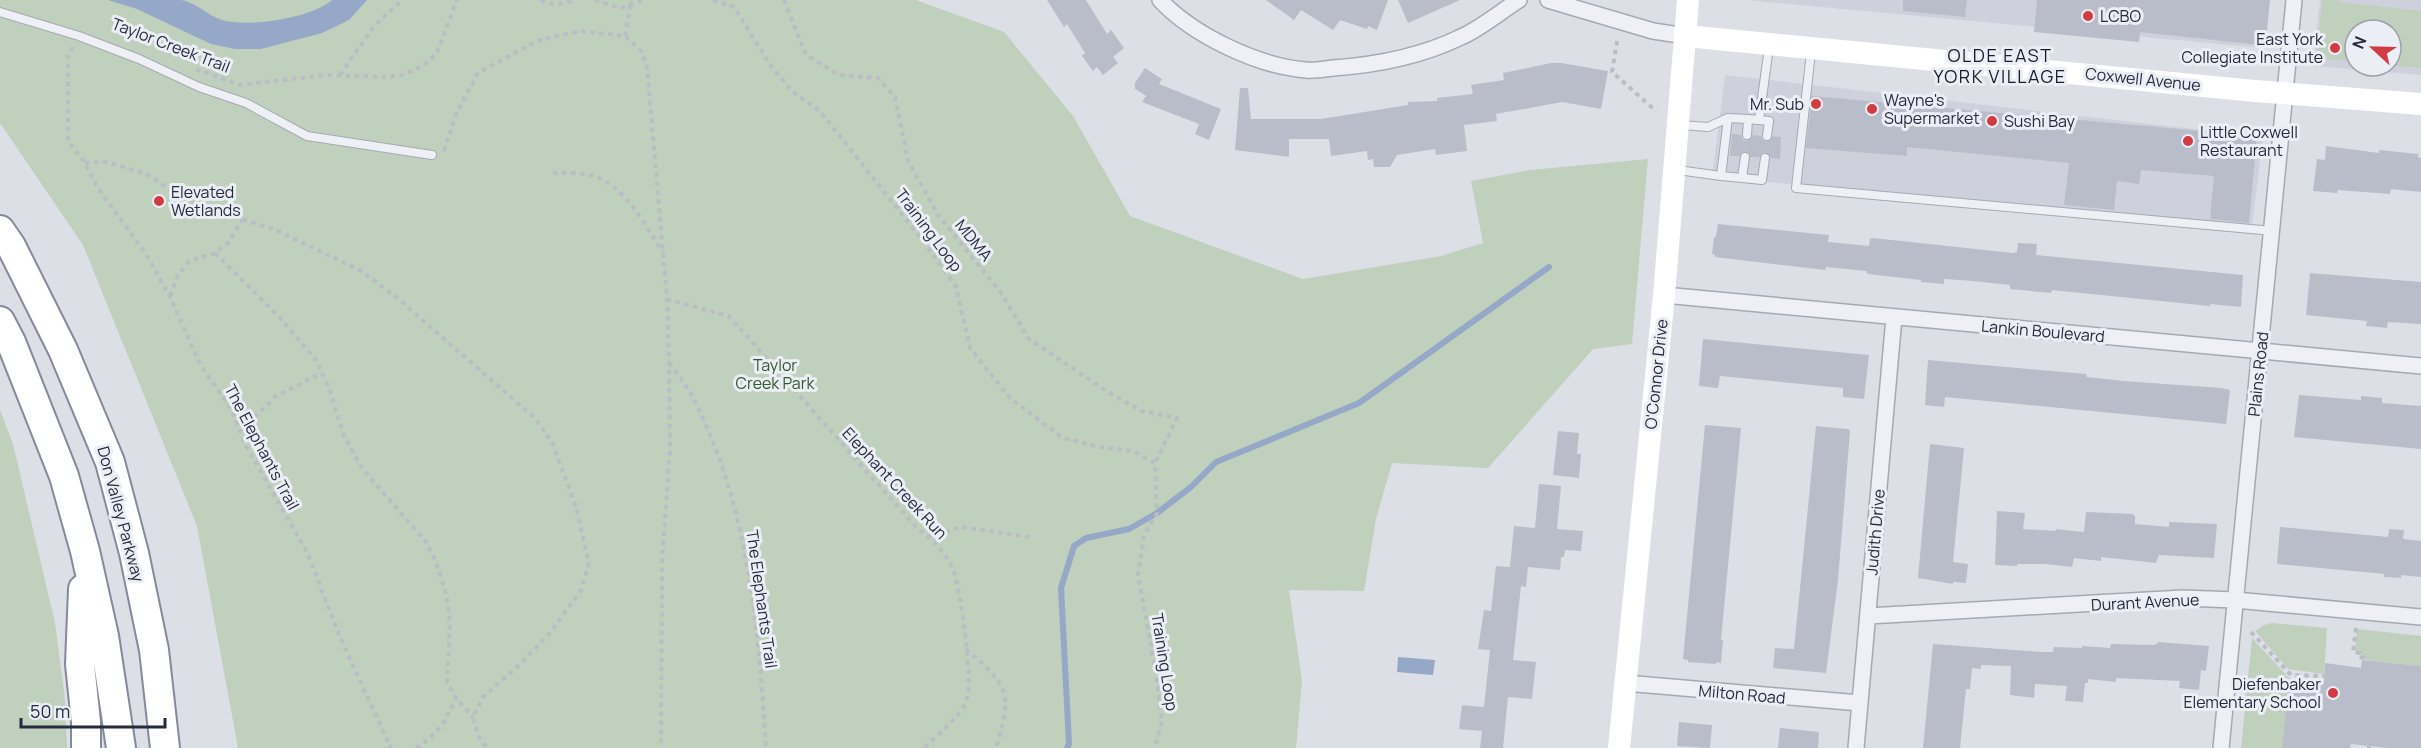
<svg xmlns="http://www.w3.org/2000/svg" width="2421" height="748" font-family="Manrope,sans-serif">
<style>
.built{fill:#ced1db;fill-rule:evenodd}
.green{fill:#bfd0bd}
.water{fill:#95a8c8}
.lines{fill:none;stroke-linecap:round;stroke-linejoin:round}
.stream{stroke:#95a8c8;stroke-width:6}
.building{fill:#b9bdc9}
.lane-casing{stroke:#a5a9b3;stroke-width:10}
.street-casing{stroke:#a5a9b3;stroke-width:18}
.highway-casing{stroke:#838a9d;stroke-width:32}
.path{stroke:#babdc5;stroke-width:4;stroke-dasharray:4.5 4.5;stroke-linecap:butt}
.lane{stroke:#eef0f5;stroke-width:8}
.street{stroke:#eef0f5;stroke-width:15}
.secondary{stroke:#fff;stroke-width:22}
.highway{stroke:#fff;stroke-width:28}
.poi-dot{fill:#d03c42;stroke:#ebeef4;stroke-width:2}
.labels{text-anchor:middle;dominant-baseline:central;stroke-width:6;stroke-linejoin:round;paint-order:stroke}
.poi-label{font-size:16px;fill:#252b3d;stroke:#ebeef4;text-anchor:start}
.street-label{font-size:16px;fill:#252b3d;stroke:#ebeef4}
.park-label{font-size:16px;fill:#355832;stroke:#ebeef4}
.neighbourhood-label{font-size:18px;letter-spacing:1.5px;fill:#181d2d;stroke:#ebeef4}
</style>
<rect width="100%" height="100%" fill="#dcdfe6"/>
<path class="built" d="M1745 0H2268L2263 48Z
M2320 0H2421V75L2313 66ZM2355 30H2391V66H2355Z
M1725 75 2263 137 2252 226 1712 177Z"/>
<path class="green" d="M0 0H916L1004 32 1073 116 1130 216 1303 279 1441 256 1483 243 1471 181 1530 170 1648 159 1632 344 1593 349 1488 468 1392 463 1376 519 1364 591 1289 590 1302 681 1296 748H238L197 526 83 245 0 123Z
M2322 0H2339V2L2421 11V68L2391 65V30H2355V62L2317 58Z
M0 410 13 444 55 623 65 700 67 748H0Z
M2272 623 2327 628 2324 674 2288 669 2255 631 2264 625Z
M2357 629 2421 636V666L2365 660V657L2361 656V652L2355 651Z
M2252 638 2289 678 2304 679V688H2288L2282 748H2241Z"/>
<path class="water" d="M108 0C131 0 158 0 181 0 196 2 208 16 222 20 248 28 312 18 332 0H367L349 20 322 33 261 49H235L211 44 137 9Z
M1398 657 1435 660 1433 675 1397 672Z"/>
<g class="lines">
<path class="stream" d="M1067 748 1069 744 1061 588 1074 546 1086 538 1129 529 1157 513 1191 487 1216 462 1359 403 1549 267"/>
</g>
<path class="building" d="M1047 0H1086L1107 34 1111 30 1124 48 1113 57 1118 63 1103 75 1097 67 1093 71 1082 56 1085 53 1067 24 1064 27Z
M1266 0H1388L1377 30 1368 26 1367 29 1340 20 1333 30 1301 10 1294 20Z
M1398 0H1460L1408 23Z
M1903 0H1967L1965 17 1903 11Z
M2037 0H2270L2266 40 2261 45 2140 32 2139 42 2034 32Z
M1551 63H1561L1608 71 1601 109 1562 102 1496 114 1497 121 1464 125 1467 151 1436 155 1435 149 1397 155 1390 167H1374L1373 159 1368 160 1367 151 1331 156 1329 139H1289V157L1235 150 1240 88H1248L1251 119H1321L1408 105V102L1437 101V98L1473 94 1471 85 1504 80 1503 73Z
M1145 68 1162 79 1159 84 1221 109 1209 140 1195 134 1199 124 1142 102 1146 96 1135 89V83Z
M1812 96 2257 136 2249 223 2210 219 2214 176 2141 170 2139 184 2117 181 2114 210 2064 205 2069 163 1907 147V156L1806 148Z
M1732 134 1741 135 1743 140 1747 141 1753 135 1761 136 1763 140 1767 142 1773 136 1781 137 1780 159 1771 158 1765 152 1759 157H1751L1745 151 1739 156H1730Z
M2326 146 2379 153V150L2418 154V157L2421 158V192L2391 189 2390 194 2338 190 2337 193 2313 191 2317 159 2325 160Z
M1718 224 1829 235 1828 242 1869 246 1870 239 1873 238 2013 253 2017 252 2018 243 2037 244 2036 255 2243 275 2241 307 2210 304V306L2052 290 2051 293 2010 289V285L1973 281 1944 279V284L1921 282V280L1868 274 1866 271 1826 267 1825 270 1715 257V255L1712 254 1714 237H1716Z
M2310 273 2421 282V324L2388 322 2387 328 2366 326 2367 321 2306 315Z
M1703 339 1869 355 1864 399 1843 397V388L1720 376 1718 388 1699 386Z
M1928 360 2086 374 2087 377 2123 381 2221 388 2230 390 2226 424 1945 397 1944 407 1925 405Z
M2299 395 2361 400V396L2382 398V403L2421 406V449L2294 437Z
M1705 425 1741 428 1721 640H1723L1721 663 1716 662V664L1688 662V660L1683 659Z
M1816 426 1848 429 1850 431 1838 580 1826 673 1773 668 1775 648 1794 649Z
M1558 431 1579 433 1577 454H1581L1579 478 1553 475Z
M1930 444 1964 448 1953 562 1968 564 1966 583 1953 582V584L1918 578Z
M1539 484 1561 486 1557 529 1583 531 1581 551 1565 550 1564 557H1561L1560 570 1528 567 1526 587 1521 586 1513 660 1536 662 1532 699 1508 697 1503 748H1480L1482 731 1459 729 1462 705 1484 707 1490 650 1478 649 1484 610 1491 611 1496 566 1510 567 1514 526 1535 528Z
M1997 511 2025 513 2023 529 2056 531V529L2084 532 2086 512 2132 514 2135 516V524L2169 527V522L2217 524 2214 558 2159 555 2156 563 2101 557V561L2074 558 2072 567 2046 564H2017V566L1995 565Z
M2280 527 2388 537 2389 529 2404 530 2403 539 2421 541V577L2401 575V578L2384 577V574L2277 564Z
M2158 642 2209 646 2206 671 2201 670 2199 690 2179 688 2180 681 2116 678V682L2088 679V683H2085L2083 702 2065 701 2067 686 2035 684 2034 698 2010 695 2011 666 1981 665V669L1972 668 1970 689H1966L1960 748H1923L1933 644 2041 652H2053L2054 647 2082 648V646L2110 648 2111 644 2155 645Z
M2362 660 2421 666V748H2388L2351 744 2350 748H2282L2288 687 2304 688V679L2324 681 2325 663 2361 668Z
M1679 722 1712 725 1710 748 1677 746Z
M1780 728 1819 732 1818 748H1778Z"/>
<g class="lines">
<defs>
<path id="lane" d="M0 12 79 36 139 59 199 87 246 103 307 136 432 155
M1811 52 1796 188 2273 231
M1759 120 1769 47
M1680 125 1708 127 1728 118
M1747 135 1748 119 1769 121 1767 136
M1745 157 1742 178 1762 180 1765 158
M1678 170 1721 176
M1742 178 1721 176 1728 118 1748 119"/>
<path id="street" d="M1160 0C1193 35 1257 66 1306 70 1314 71 1324 69 1333 68 1376 65 1422 56 1461 37 1481 28 1500 12 1519 0
M1548 0 1653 31 1686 36
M1664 295 2421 366
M1868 616 2183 598 2235 600 2421 617
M1625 683 1860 703
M1856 748 1894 317
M2221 748 2294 0"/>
<path id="highway" d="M0 230 11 246 63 350 110 462 134 553 154 650 165 748
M0 321 11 342 64 476 85 551 104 636 121 748
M83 589 80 664 86 722V748"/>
</defs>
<use href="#lane" class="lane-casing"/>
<use href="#street" class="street-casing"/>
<use href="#highway" class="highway-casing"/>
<path class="path" d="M541 0C551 6 564 4 575 0
M595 0 621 8 644 0
M713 0 734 7 771 66 793 92 820 111 930 250 956 287 970 348 1010 398 1063 438 1100 447 1133 451 1155 463 1157 513 1144 535 1138 575 1156 673 1162 722 1155 748
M784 0 806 55 839 75 878 78 895 97 908 161 938 215 1001 293 1029 339 1111 394 1142 411 1177 418 1155 463
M625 36 631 0
M1617 41 1612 72 1656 111
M73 47 68 56V141L85 163 97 187 146 254 170 297 200 364 231 409 246 446 307 552 340 637 391 748
M196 69 240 85 326 75 387 77 403 75 424 65 437 53 457 0
M340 75 375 25 402 0
M444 151 456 114 478 73 536 41 580 31 625 36 642 52 647 67 667 299 669 362 670 450 662 560 661 748
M85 163 107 162 149 175 185 201 276 230 361 271 395 296 536 419 552 442 576 507 589 563 581 590 550 633 517 667 483 697 473 717 479 737 487 748
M553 173C568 173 585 172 599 178 629 192 645 226 663 252
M215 253 281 319 316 360 329 388 344 436 362 468 426 542 436 562 447 597 450 624 447 682 456 698 473 717
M170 296 178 275 189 261 215 253 228 243 242 220
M667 299 729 316 916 527C931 540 947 553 954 572 961 594 975 686 965 704 957 719 936 736 924 748
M669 363C687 383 697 405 708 430 751 530 759 641 766 748
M237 423 257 415 276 396 322 373
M928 537 961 527 1030 537
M2356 628 2353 652 2360 653 2359 657 2364 658V660
M2251 632 2291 675 2324 676
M966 649C1009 687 1013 692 996 748
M416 748C438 734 446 721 456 698
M2369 748V746"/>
<use href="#lane" class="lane"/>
<use href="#street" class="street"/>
<path class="secondary" d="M1686 36 2255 91 2421 104
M1619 748 1664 295 1688 0"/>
<use href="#highway" class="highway"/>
</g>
<g class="poi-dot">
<circle cx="2088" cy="16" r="6"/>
<circle cx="2335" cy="48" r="6"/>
<circle cx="1816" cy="104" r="6"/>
<circle cx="1872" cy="109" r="6"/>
<circle cx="1992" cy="121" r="6"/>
<circle cx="2188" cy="141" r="6"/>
<circle cx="159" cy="201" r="6"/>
<circle cx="2333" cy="693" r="6"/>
</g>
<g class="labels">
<g class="poi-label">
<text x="2100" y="16">LCBO</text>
<text x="2323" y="39" text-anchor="end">East York<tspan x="2323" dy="18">Collegiate Institute</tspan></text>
<text x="1884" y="100">Wayne's<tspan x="1884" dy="18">Supermarket</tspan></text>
<text x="1804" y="104" text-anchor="end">Mr. Sub</text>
<text x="2004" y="121">Sushi Bay</text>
<text x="2200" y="132">Little Coxwell<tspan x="2200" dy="18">Restaurant</tspan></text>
<text x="171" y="192">Elevated<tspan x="171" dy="18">Wetlands</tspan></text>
<text x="2321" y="684" text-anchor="end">Diefenbaker<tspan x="2321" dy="18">Elementary School</tspan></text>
</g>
<g class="street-label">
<text transform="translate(171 45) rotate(21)">Taylor Creek Trail</text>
<text transform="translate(2143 79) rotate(6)">Coxwell Avenue</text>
<text transform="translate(929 230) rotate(53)">Training Loop</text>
<text transform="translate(974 240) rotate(51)">MDMA</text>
<text transform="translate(2043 331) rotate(5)">Lankin Boulevard</text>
<text transform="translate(1656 374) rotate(-84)">O'Connor Drive</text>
<text transform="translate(2258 374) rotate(-84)">Plains Road</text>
<text transform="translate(262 447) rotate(62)">The Elephants Trail</text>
<text transform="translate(895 483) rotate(47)">Elephant Creek Run</text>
<text transform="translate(121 514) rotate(75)">Don Valley Parkway</text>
<text transform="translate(1875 532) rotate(-85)">Judith Drive</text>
<text transform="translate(762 599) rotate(82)">The Elephants Trail</text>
<text transform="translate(2145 602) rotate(-3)">Durant Avenue</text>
<text transform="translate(1165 662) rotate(81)">Training Loop</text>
<text transform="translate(1742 694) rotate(5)">Milton Road</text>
</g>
<g class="park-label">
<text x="775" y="365">Taylor<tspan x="775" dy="18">Creek Park</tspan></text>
</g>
<g class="neighbourhood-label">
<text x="2000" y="55">OLDE EAST<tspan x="2000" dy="21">YORK VILLAGE</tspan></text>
</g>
</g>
<g transform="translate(2373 48) rotate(292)"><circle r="28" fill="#ebeef4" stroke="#9ca0ab" stroke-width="1.5"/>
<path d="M0-4.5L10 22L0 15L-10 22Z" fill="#d03c42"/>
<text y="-9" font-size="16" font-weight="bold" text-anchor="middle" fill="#252b3d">N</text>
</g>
<path d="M21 718v9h144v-9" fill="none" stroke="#252b3d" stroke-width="3"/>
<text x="30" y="718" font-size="18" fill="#252b3d" stroke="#ebeef4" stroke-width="4.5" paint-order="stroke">50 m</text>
</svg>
